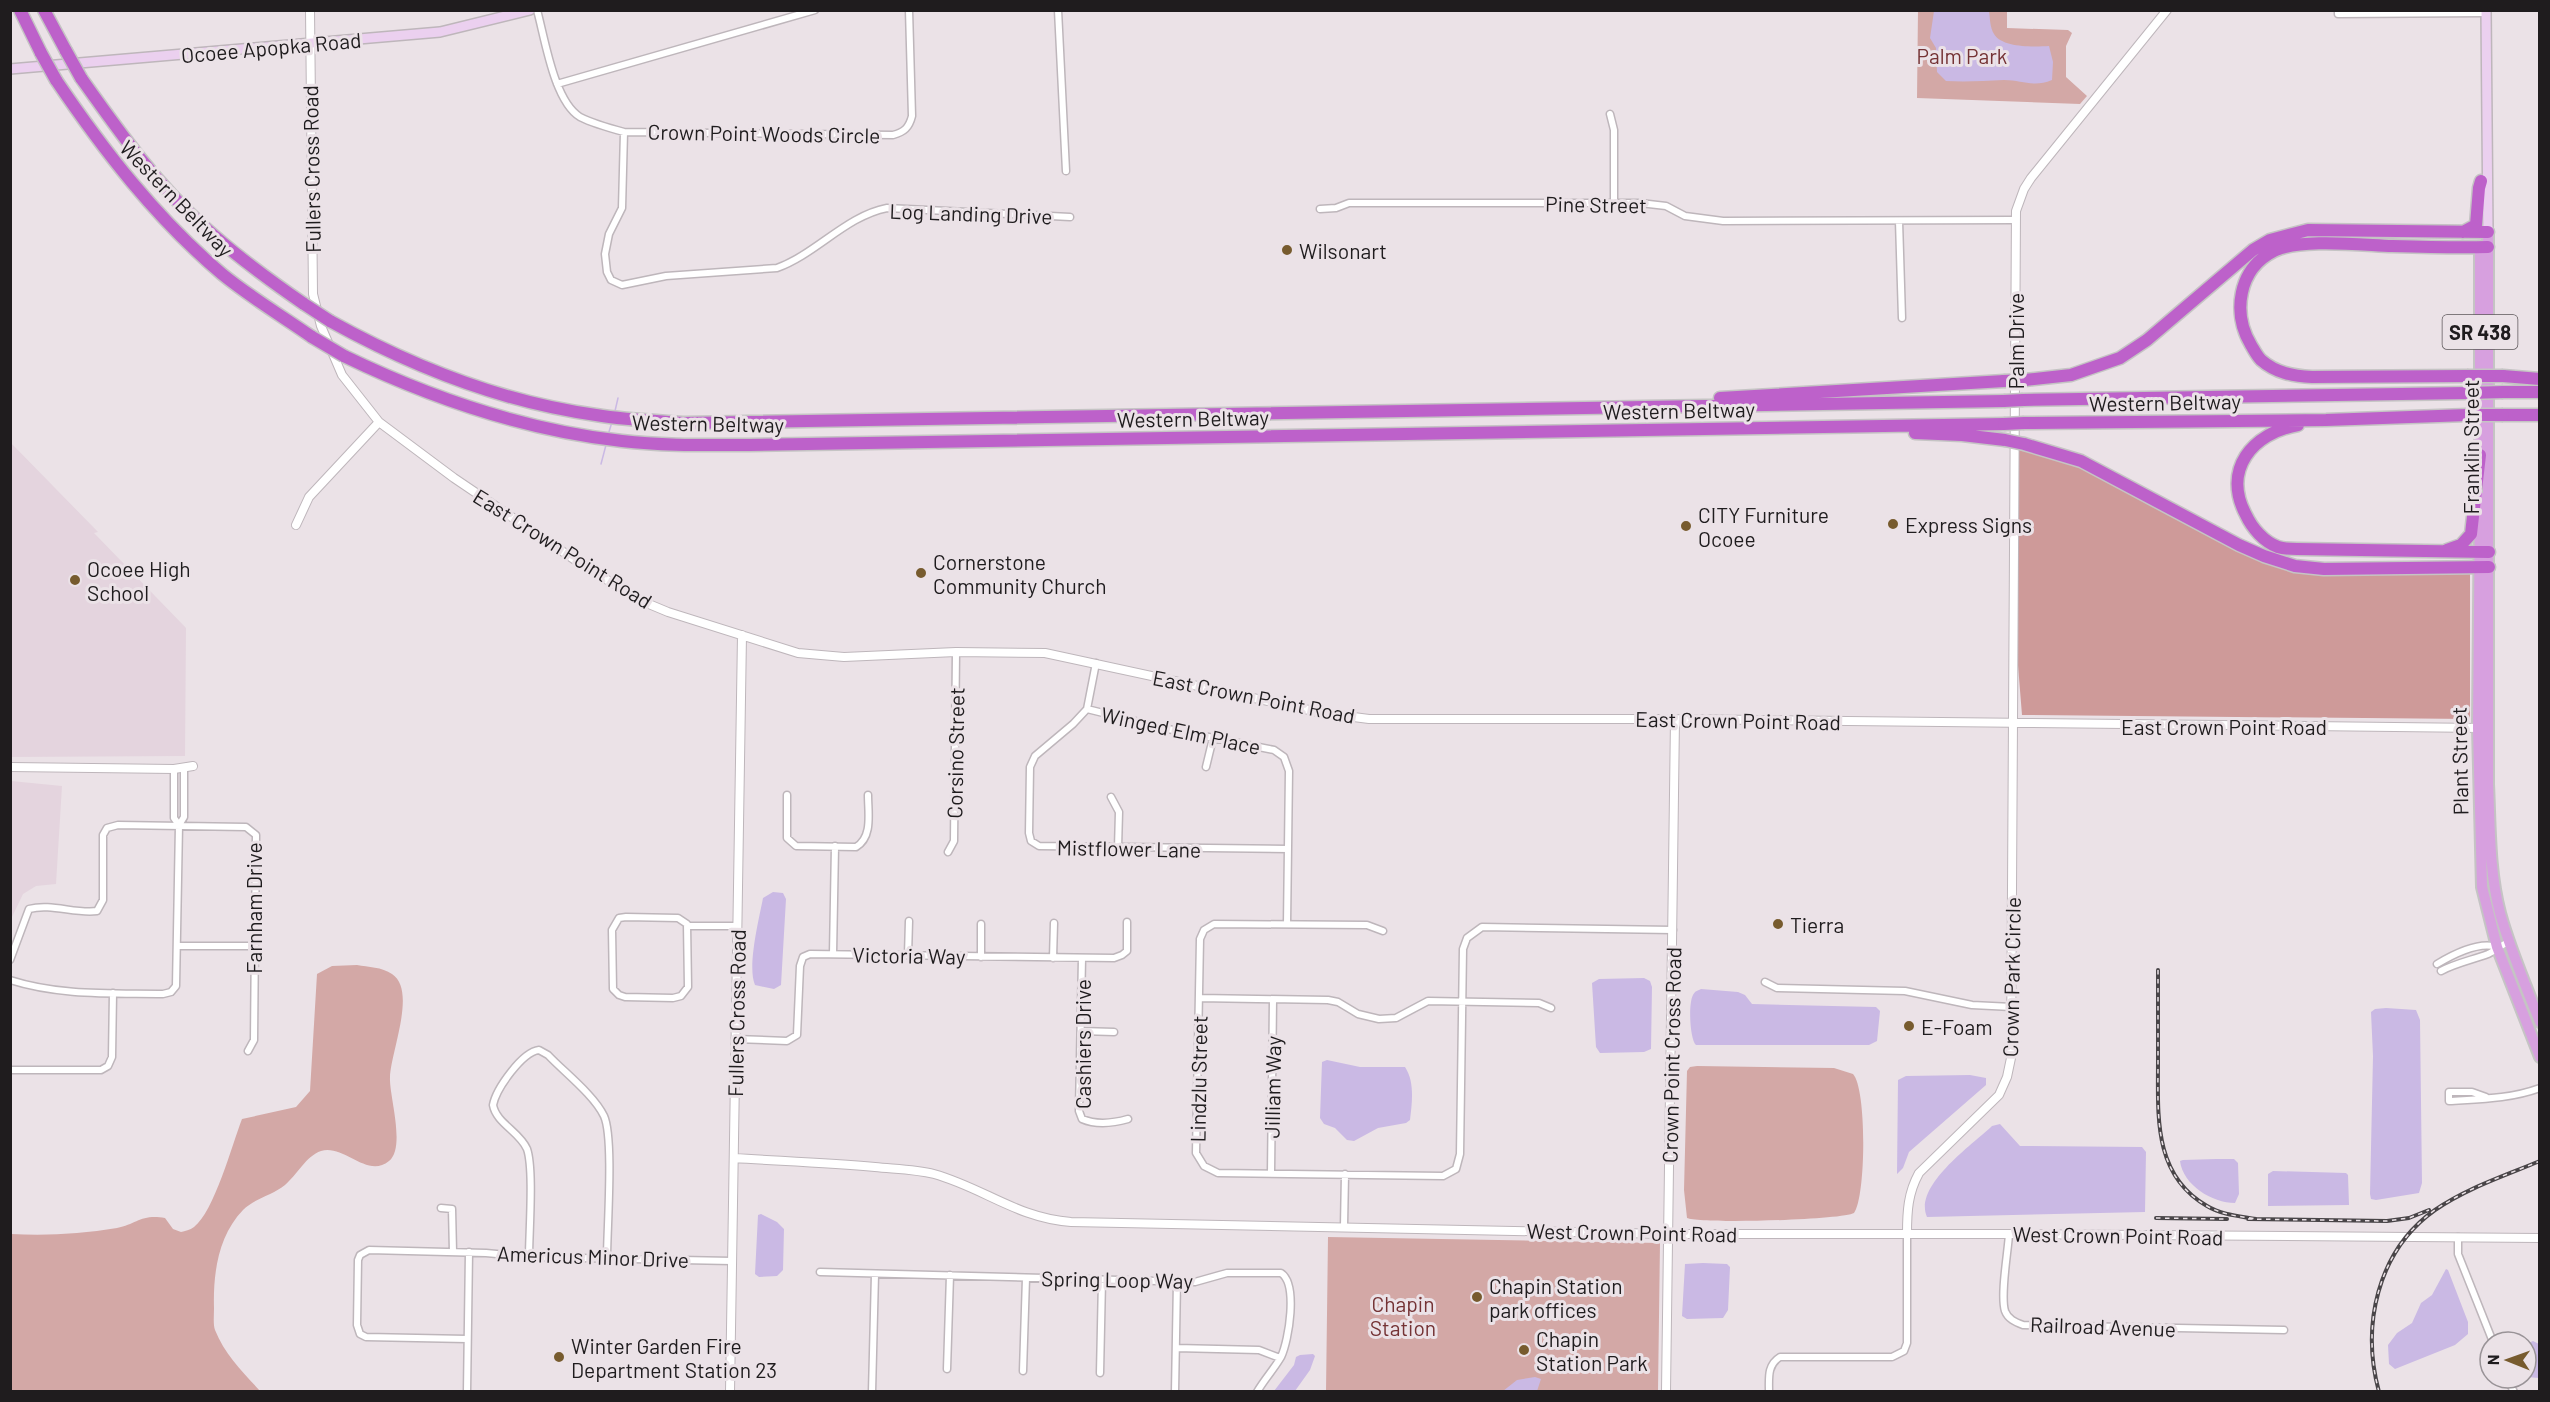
<svg xmlns="http://www.w3.org/2000/svg" width="2550" height="1402" font-family="Barlow,sans-serif">
<style>
.built{fill:#e4d4de}
.green{fill:#d3a8a6}
.forest{fill:#ce9a99}
.water{fill:#cab9e4}
.lines{fill:none;stroke-linecap:round;stroke-linejoin:round}
.stream{stroke:#cab9e4;stroke-width:1.5}
.minor-casing{stroke:#beb6bb;stroke-width:9}
.tertiary-casing{stroke:#beb6bb;stroke-width:10}
.secondary-casing{stroke:#beb6bb;stroke-width:12}
.primary-casing{stroke:#c5c4c4;stroke-width:14}
.motorway-casing{stroke:#c5c4c4;stroke-width:15}
.minor{stroke:#fff;stroke-width:6}
.tertiary{stroke:#fff;stroke-width:8}
.secondary{stroke:#ebd0ef;stroke-width:9}
.primary{stroke:#d7a0df;stroke-width:10}
.motorway{stroke:#bd61ca;stroke-width:12}
.rail-casing{stroke:#494548;stroke-width:4}
.rail{stroke:#ebe2e7;stroke-width:1.5;stroke-dasharray:4.5;stroke-linecap:butt}
.motorway-bridge-casing{stroke:#c5c4c4;stroke-width:15;stroke-linecap:butt}
.motorway-bridge{stroke:#bd61ca;stroke-width:12}
.poi-dot{fill:#775b2e;stroke:#ebe2e7;stroke-width:2}
.labels{text-anchor:middle;dominant-baseline:central;stroke-width:6;stroke-linejoin:round;paint-order:stroke}
.shield{fill:#ebe2e7;stroke:#5c575a;stroke-width:1.5}
.shield-label{font-size:20px;font-weight:bold;fill:#1f1c1e}
.street-label{font-size:21px;fill:#1f1c1e;stroke:#ebe2e7}
.park-label{font-size:21px;fill:#743234;stroke:#ebe2e7}
.poi-label{font-size:21px;fill:#1f1c1e;stroke:#ebe2e7;text-anchor:start}
</style>
<rect width="100%" height="100%" fill="#ebe2e7"/>
<path class="built" d="M10 442 98 532 94 533 186 628 185 756 11 757Z
M11 781 62 786 56 884 36 886 23 894 11 919Z"/>
<path class="green" d="M1918 10 2007 11V28L2068 30 2072 33 2066 46V77L2087 96 2080 104 1917 98Z
M357 965C368 967 382 967 392 974 417 990 391 1051 390 1077 389 1096 406 1147 389 1161 367 1179 344 1144 321 1151 306 1156 297 1175 285 1185 273 1195 255 1198 243 1210 218 1236 213 1274 214 1308 214 1315 213 1324 215 1330 225 1355 243 1372 260 1391H11V1234C46 1236 81 1234 117 1228 137 1224 141 1214 165 1218L173 1229 181 1232C185 1231 190 1230 194 1227 214 1212 232 1145 242 1119L296 1107 310 1091 317 974 332 966Z
M1697 1066 1834 1068 1853 1074C1867 1089 1866 1197 1854 1213 1842 1220 1700 1224 1687 1218L1684 1190 1687 1071 1690 1067Z
M1328 1237 1660 1243 1658 1391 1326 1392Z"/>
<path class="forest" d="M2014 442 2081 461 2264 556 2324 569 2470 571V719L2022 715 2015 628Z"/>
<path class="water" d="M1934 11H1989C1990 18 1990 28 1994 34 2002 48 2035 47 2049 46L2053 62 2052 80C2033 88 2023 80 2004 80 1984 81 1965 82 1946 81L1937 72 1936 48 1930 38Z
M773 892 783 893 786 899 781 985 774 989 755 985C747 967 759 919 763 898Z
M1644 978 1650 981 1652 987 1651 1049 1644 1052 1600 1053 1596 1047 1592 983 1599 979Z
M1701 989 1738 992 1745 995 1752 1004 1876 1007 1880 1011 1877 1041 1869 1045H1696C1690 1040 1688 1004 1693 995 1695 991 1697 991 1701 989Z
M2386 1008 2416 1010 2420 1020 2422 1183 2419 1193 2376 1200 2371 1199 2370 1194 2373 1056 2371 1012 2375 1009Z
M1327 1060 1360 1067H1405C1415 1082 1412 1103 1410 1120L1406 1123 1378 1128 1354 1141 1347 1140 1335 1128 1324 1124 1320 1118 1322 1062Z
M1970 1075 1986 1078V1085L1909 1152 1903 1168 1897 1174 1898 1080 1906 1076Z
M2000 1124 2020 1146 2142 1147 2146 1152 2145 1212 1927 1217C1913 1186 1972 1145 1992 1126Z
M2216 1159H2234L2238 1163 2239 1194 2235 1203C2212 1203 2183 1185 2180 1161L2183 1160Z
M2273 1171 2346 1173 2348 1175 2349 1205 2268 1206V1174Z
M761 1214 777 1222 784 1229 783 1270 777 1276 759 1277 755 1274 758 1215Z
M1703 1263 1727 1264 1730 1267 1728 1310 1723 1318 1687 1319 1682 1316 1685 1264Z
M2446 1269 2448 1270 2468 1322V1334L2455 1345 2395 1369 2389 1364 2388 1345 2397 1333 2412 1323 2421 1303 2432 1295Z
M2533 1341 2539 1344V1378L2526 1377V1344Z
M1300 1355 1313 1354 1315 1356 1310 1370 1295 1391H1274L1294 1365 1296 1357Z
M1535 1377 1541 1379 1537 1391H1503L1517 1380Z"/>
<g class="lines">
<path class="stream" d="M615 411 618 398
M608 435 612 422
M601 464 606 445"/>
<defs>
<path id="minor" d="M537 10C545 39 554 101 580 117 594 124 609 128 624 132L893 135C904 132 909 128 912 116L909 10
M1058 10 1066 171
M2338 10V14L2486 13
M557 84 815 10
M1610 114 1614 130V203
M624 132 622 208 609 234 605 254 607 272 611 280 622 285 666 276 777 268C816 254 846 216 887 208L1070 217
M1320 209 1336 208 1349 203H1640L1666 206 1685 216 1723 221 2015 220
M1899 221 1902 318
M1096 663 1087 709 1073 724 1035 756 1030 767 1029 833 1031 841 1039 846 1288 849
M1087 709 1168 729 1274 750 1284 757 1289 771 1287 924
M1206 767 1213 738
M787 795V838L796 846 856 847C873 837 868 813 868 795
M1111 797 1119 812 1118 848
M179 825 184 817V769
M948 852 954 841 956 652
M626 917 678 918 687 924 688 987 681 996 673 998 625 997 619 995 613 989 612 930 619 918Z
M688 926H737
M1383 931 1367 925 1214 924 1204 930 1200 939 1196 1153 1204 1166 1218 1173 1443 1176 1456 1169 1460 1154 1463 949 1467 938 1482 927 1673 930
M177 946H254
M833 954 835 846
M908 955 909 921
M981 957V924
M1053 958 1054 923
M1082 958 1079 1111 1082 1119C1096 1125 1114 1123 1128 1119
M10 960 29 909C51 903 75 914 97 911L103 900V835L107 828 118 825 246 827 256 835 254 1040 248 1051
M2437 964C2452 955 2479 941 2497 947
M2441 971C2456 963 2472 960 2488 954 2495 951 2501 945 2509 942
M10 980C60 996 112 993 163 994L171 992 176 986 179 825 174 818V769
M1765 982 1777 988 1905 991 1972 1005 2012 1007
M1199 998 1328 1000 1338 1002 1358 1014 1379 1019 1396 1018 1428 1001 1539 1003 1551 1008
M1081 1031 1114 1032
M735 1039 787 1041 797 1035 800 966 803 957 810 954 1114 958 1122 955 1127 951V922
M10 1070H101L108 1066 112 1057 113 993
M2486 1097 2472 1092H2449V1101C2480 1099 2510 1099 2540 1088
M1271 1173 1273 1000
M441 1208 452 1209 453 1252
M1344 1226 1345 1174
M2009 1234C2008 1252 2000 1295 2005 1311 2008 1319 2015 1322 2023 1325L2284 1330
M2458 1237V1254L2493 1342
M529 1257C529 1233 534 1169 527 1149 520 1132 496 1123 493 1105 496 1089 522 1052 539 1050L548 1055C564 1072 594 1095 604 1116 614 1138 607 1229 607 1258
M820 1272 1195 1282 1227 1273H1281C1298 1284 1289 1340 1281 1357 1274 1369 1264 1380 1257 1392
M467 1339 366 1337 360 1334 357 1325 358 1260 360 1255 369 1250 486 1253 529 1257 732 1261
M1176 1348 1259 1350 1280 1358
M947 1369 950 1275
M1023 1371 1026 1278
M1100 1373 1102 1280
M2507 1378 2514 1392
M467 1392 469 1252
M872 1392 875 1274
M1175 1392 1177 1281
M1769 1392C1769 1378 1767 1365 1780 1357H1892L1904 1351 1907 1343V1234"/>
<path id="tertiary" d="M310 10 313 294 321 326 342 375 379 422 454 478 584 566 644 602 668 612 798 653 844 657 956 652 1045 653 1323 713 1369 719H1675L2481 728
M296 525 309 497 379 422
M10 767 174 769 193 766
M734 1158C781 1161 828 1163 875 1167 894 1169 915 1169 934 1174 984 1188 1017 1218 1071 1222L1668 1234H2009L2540 1238
M1907 1234C1907 1211 1908 1193 1919 1173L1999 1095 2007 1077 2011 1058 2016 211 2024 189 2031 178 2167 10
M730 1392 742 635
M1666 1392 1675 719"/>
<path id="secondary" d="M2486 10 2488 232
M10 69 440 32 530 10"/>
<path id="primary" d="M2488 232V784C2490 826 2489 871 2500 913 2510 950 2526 986 2540 1022
M2480 247V463
M2480 497 2478 728 2482 887 2497 947 2540 1057"/>
<path id="motorway" d="M20 10 41 53
M44 10 66 51
M81 78C118 130 155 183 203 226 235 255 269 280 304 304
M56 80C104 151 156 218 222 274 250 297 282 316 312 337
M2463 232 2476 225 2479 188 2481 181
M330 321C413 367 501 402 596 415 626 420 656 421 686 423L2004 401
M344 356C433 399 524 430 622 441 664 446 707 445 750 445L2004 424
M2467 376 2312 377C2293 376 2276 373 2261 360 2257 356 2254 350 2251 345 2232 313 2238 269 2274 251 2300 238 2362 245 2392 246 2424 247 2456 248 2488 247
M2503 376 2540 379
M2025 380 2071 375 2120 358 2147 340 2253 250 2270 240 2308 230 2488 232
M2503 392H2540
M1720 398 2004 381
M2023 400 2467 393
M2503 415H2540
M2024 423 2326 420 2467 415
M2298 425C2252 433 2222 470 2246 515 2252 528 2264 542 2278 547 2284 549 2291 549 2297 549L2489 552
M1915 433 1962 435 2005 440
M2024 444 2081 461 2239 545 2264 556 2295 566 2324 569 2489 567
M2447 550 2461 545 2471 534 2480 455"/>
</defs>
<use href="#minor" class="minor-casing"/>
<use href="#tertiary" class="tertiary-casing"/>
<use href="#secondary" class="secondary-casing"/>
<use href="#primary" class="primary-casing"/>
<use href="#motorway" class="motorway-casing"/>
<use href="#minor" class="minor"/>
<use href="#tertiary" class="tertiary"/>
<use href="#secondary" class="secondary"/>
<use href="#primary" class="primary"/>
<use href="#motorway" class="motorway"/>
<defs>
<path id="rail" d="M2158 970C2158 1001 2158 1031 2158 1062 2158 1116 2153 1175 2207 1206 2222 1215 2239 1216 2256 1219
M2156 1218 2227 1219
M2248 1219 2387 1221 2409 1218 2429 1210
M2379 1392C2361 1326 2377 1251 2435 1210 2467 1188 2504 1176 2540 1161"/>
</defs>
<use href="#rail" class="rail-casing"/>
<use href="#rail" class="rail"/>
<defs>
<path id="motorway-bridge" d="M66 51 81 78
M41 53 56 80
M304 304 330 321
M312 337 344 356
M2467 376H2503
M2004 381 2025 380
M2467 393 2503 392
M2004 401 2023 400
M2467 415H2503
M2004 424 2024 423
M2005 440 2024 444"/>
</defs>
<use href="#motorway-bridge" class="motorway-bridge-casing"/>
<use href="#motorway-bridge" class="motorway-bridge"/>
</g>
<g class="poi-dot">
<circle cx="1287" cy="250" r="6"/>
<circle cx="1893" cy="524" r="6"/>
<circle cx="1686" cy="526" r="6"/>
<circle cx="921" cy="573" r="6"/>
<circle cx="75" cy="580" r="6"/>
<circle cx="1778" cy="924" r="6"/>
<circle cx="1909" cy="1026" r="6"/>
<circle cx="1477" cy="1297" r="6"/>
<circle cx="1524" cy="1350" r="6"/>
<circle cx="559" cy="1357" r="6"/>
</g>
<g class="labels">
<rect class="shield" x="2442.5" y="315" width="75" height="34" rx="4.5"/>
<g class="shield-label">
<text x="2480" y="332">SR 438</text>
</g>
<g class="street-label">
<text transform="translate(271 47) rotate(-5)">Ocoee Apopka Road</text>
<text transform="translate(764 133) rotate(1)">Crown Point Woods Circle</text>
<text transform="translate(311 169) rotate(-91)">Fullers Cross Road</text>
<text transform="translate(177 198) rotate(46)">Western Beltway</text>
<text transform="translate(1596 204) rotate(1)">Pine Street</text>
<text transform="translate(971 213) rotate(2)">Log Landing Drive</text>
<text transform="translate(2015 341) rotate(-90)">Palm Drive</text>
<text transform="translate(2165 402) rotate(-1)">Western Beltway</text>
<text transform="translate(1679 410) rotate(-1)">Western Beltway</text>
<text transform="translate(1193 418) rotate(-1)">Western Beltway</text>
<text transform="translate(708 423) rotate(1)">Western Beltway</text>
<text transform="translate(2470 447) rotate(-90)">Franklin Street</text>
<text transform="translate(563 548) rotate(32)">East Crown Point Road</text>
<text transform="translate(1254 696) rotate(11)">East Crown Point Road</text>
<text transform="translate(1738 720) rotate(1)">East Crown Point Road</text>
<text x="2224" y="726">East Crown Point Road</text>
<text transform="translate(1181 730) rotate(12)">Winged Elm Place</text>
<text transform="translate(955 753) rotate(-89)">Corsino Street</text>
<text transform="translate(2459 761) rotate(-91)">Plant Street</text>
<text transform="translate(1129 848) rotate(1)">Mistflower Lane</text>
<text transform="translate(253 908) rotate(-90)">Farnham Drive</text>
<text transform="translate(909 955) rotate(1)">Victoria Way</text>
<text transform="translate(2011 977) rotate(-89)">Crown Park Circle</text>
<text transform="translate(736 1013) rotate(-89)">Fullers Cross Road</text>
<text transform="translate(1082 1044) rotate(-90)">Cashiers Drive</text>
<text transform="translate(1671 1055) rotate(-89)">Crown Point Cross Road</text>
<text transform="translate(1198 1079) rotate(-89)">Lindzlu Street</text>
<text transform="translate(1272 1087) rotate(-89)">Jilliam Way</text>
<text transform="translate(1632 1232) rotate(1)">West Crown Point Road</text>
<text transform="translate(2118 1235) rotate(1)">West Crown Point Road</text>
<text transform="translate(593 1256) rotate(2)">Americus Minor Drive</text>
<text transform="translate(1117 1279) rotate(1)">Spring Loop Way</text>
<text transform="translate(2103 1326) rotate(2)">Railroad Avenue</text>
</g>
<g class="park-label">
<text x="1962" y="55">Palm Park</text>
<text x="1403" y="1303">Chapin<tspan x="1403" dy="24">Station</tspan></text>
</g>
<g class="poi-label">
<text x="1299" y="250">Wilsonart</text>
<text x="1698" y="514">CITY Furniture<tspan x="1698" dy="24">Ocoee</tspan></text>
<text x="1905" y="524">Express Signs</text>
<text x="933" y="561">Cornerstone<tspan x="933" dy="24">Community Church</tspan></text>
<text x="87" y="568">Ocoee High<tspan x="87" dy="24">School</tspan></text>
<text x="1790" y="924">Tierra</text>
<text x="1921" y="1026">E-Foam</text>
<text x="1489" y="1285">Chapin Station<tspan x="1489" dy="24">park offices</tspan></text>
<text x="1536" y="1338">Chapin<tspan x="1536" dy="24">Station Park</tspan></text>
<text x="571" y="1345">Winter Garden Fire<tspan x="571" dy="24">Department Station 23</tspan></text>
</g>
</g>
<rect width="2550" height="1402" fill="none" stroke="#1f1c1e" stroke-width="24"/>
<g transform="translate(2508 1360) rotate(271)"><circle r="28" fill="#ebe2e7" stroke="#999397" stroke-width="1.5"/>
<path d="M0-4.5L10 22L0 15L-10 22Z" fill="#775b2e"/>
<text y="-9" font-size="16" font-weight="bold" text-anchor="middle" fill="#1f1c1e">N</text>
</g>
</svg>
